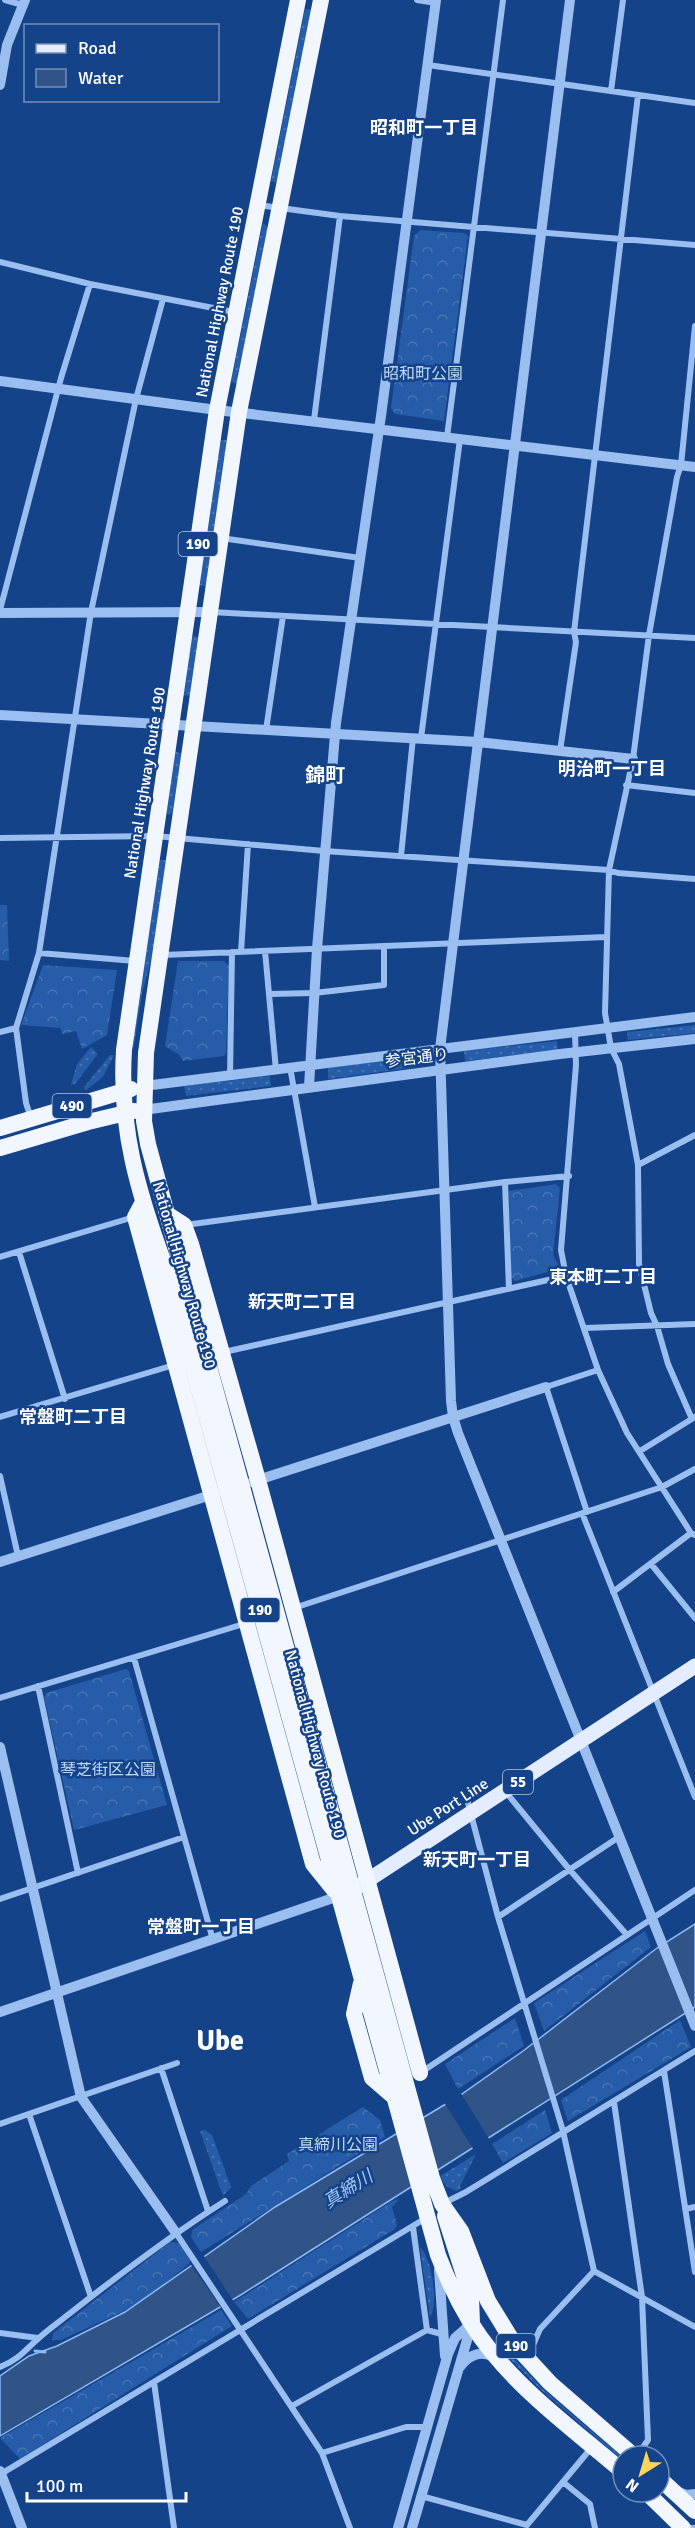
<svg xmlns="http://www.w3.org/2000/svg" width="695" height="2528" font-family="Signika,'Noto Sans JP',sans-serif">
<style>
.grass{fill:url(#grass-dots)}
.forest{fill:url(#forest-crowns)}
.water{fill:#315488;stroke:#8cb8f3;stroke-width:1.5}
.pier{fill:#144389}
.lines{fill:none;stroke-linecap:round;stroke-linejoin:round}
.stream{stroke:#8cb8f3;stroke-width:3}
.minor{stroke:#9abeef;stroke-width:6}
.tertiary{stroke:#9abeef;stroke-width:10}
.primary{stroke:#e3edff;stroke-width:15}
.trunk{stroke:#f1f6ff;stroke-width:16}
.labels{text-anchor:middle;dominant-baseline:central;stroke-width:5;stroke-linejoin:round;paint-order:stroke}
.shield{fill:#144389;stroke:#b8c7dc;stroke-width:1.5}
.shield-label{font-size:15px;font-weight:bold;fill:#fff}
.street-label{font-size:16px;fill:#fff;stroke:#144389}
.park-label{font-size:16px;fill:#c0d9fb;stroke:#144389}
.neighbourhood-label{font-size:18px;font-weight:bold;fill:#fff;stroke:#144389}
.water-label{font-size:18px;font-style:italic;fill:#a6c8f7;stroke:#144389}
.quarter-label{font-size:20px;font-weight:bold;fill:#fff;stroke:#144389}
.town-label{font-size:28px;font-weight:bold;fill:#fff;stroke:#144389}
</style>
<defs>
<pattern id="grass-dots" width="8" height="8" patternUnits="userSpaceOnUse" patternTransform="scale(1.5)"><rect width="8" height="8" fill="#265ca8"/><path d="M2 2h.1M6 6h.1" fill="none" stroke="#4774b5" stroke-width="1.8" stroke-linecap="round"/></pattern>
<pattern id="forest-crowns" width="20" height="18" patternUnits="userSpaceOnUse" patternTransform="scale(1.5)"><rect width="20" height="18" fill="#265ca8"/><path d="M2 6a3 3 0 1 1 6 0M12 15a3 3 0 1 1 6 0" fill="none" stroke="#4774b5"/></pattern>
</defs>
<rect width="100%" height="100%" fill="#144389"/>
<path class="grass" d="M305 9 312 10 277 183 271 181Z
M263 223 268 227 238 384 231 382Z
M221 440H228L206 586 199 585Z
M192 636 199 637 191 696 183 695Z
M175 751 182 754 172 813 169 815 166 812Z
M160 860H166L153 953 142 994 134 1047H131Z
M695 1025V1033L628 1040 627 1032Z
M557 1041 558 1050 465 1061 464 1051Z
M91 1047 98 1054 75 1084 71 1085 77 1064Z
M110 1055H114L103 1077 85 1091 84 1087Z
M416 1057V1067L328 1079V1068Z
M270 1076 271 1086 186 1096 184 1086Z
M205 2130 212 2135 231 2187 223 2196 200 2131Z
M476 2154 460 2186 461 2189 456 2191 446 2186 440 2176Z
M420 2247C432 2258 439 2303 430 2317Z
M510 2354 544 2390 623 2458V2461L540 2389 507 2356Z"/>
<path class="forest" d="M420 230 464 233 468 236 444 421 395 414 391 408 414 236Z
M0 905H7L9 961 0 960Z
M178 961H224L229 966 226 1053 224 1056 183 1061 179 1055 165 1046Z
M43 965 117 970 107 1035 82 1049 76 1031 63 1034 60 1028 21 1025Z
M556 1184 560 1188 553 1255 558 1264 555 1270 515 1281 511 1277 509 1191Z
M126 1669 129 1671 167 1805 74 1830 44 1697 46 1693Z
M645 1931 651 1947 544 2031 534 2003Z
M515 2018 524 2046 458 2089 445 2064Z
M680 2020 691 2047 568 2121 561 2100Z
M363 2107 380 2120 385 2137 201 2252 191 2237 192 2230 246 2194 251 2186 289 2161 287 2154Z
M545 2110 552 2133 503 2163 492 2144Z
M400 2198 392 2207 397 2224 395 2229 248 2319 234 2302 391 2202Z
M170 2242 179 2243 191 2262 153 2293 124 2311 61 2340H52L53 2333Z
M221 2310 232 2326 20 2459 0 2438Z"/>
<path class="water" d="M695 1924V2007L239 2296 0 2436V2376L29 2356 57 2346 125 2312 275 2207 459 2096 523 2051 657 1948Z"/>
<path class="pier" d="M460 2092 491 2142 475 2152 444 2102Z
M202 2253 234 2302 222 2309 189 2262Z"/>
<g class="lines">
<path class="stream" d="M35 2351 45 2352"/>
<path class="minor" d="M5 0 23 5
M417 0 436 3
M428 65 695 103
M611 91 623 0
M258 205 340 216 695 245
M0 262 90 284 234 312
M314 420 340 216
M447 437 503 0
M221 538 360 558
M0 610 61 378 90 284
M211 612 695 638
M266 730 283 616
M421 738 460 439
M560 751 576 642 574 632 638 95
M626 785 695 793
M0 838 155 836 324 851 609 870 618 873 695 879
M401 856 413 738
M265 951 276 1070
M241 952 248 844
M39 953 135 961
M163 955 606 937
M269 994 314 993 384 985V946
M0 1032 16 1028
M575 1032 576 1065 561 1250 566 1276 598 1370 627 1433 691 1533 695 1535
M290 1067 315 1207
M230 1076 232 952
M31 1118 26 1103 16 1028 39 953 91 612 136 399 163 299
M638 1165 695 1135
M505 1182 509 1289
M185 1225 505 1182 569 1176
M19 1252 65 1399
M0 1257 134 1217
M585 1328 695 1324
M224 1352 566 1276
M0 1417 174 1365
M692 1419 668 1364 657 1326 651 1313 639 1264 638 1165 619 1064 611 1048 605 1013 609 870 633 759 649 635 677 477 681 465 695 326
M640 1451 695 1417
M0 1476 18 1556
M587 1512 546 1387 598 1370
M582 1513 695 1797
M651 1564 695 1618
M613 1592 691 1533
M294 1608 662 1487 695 1469
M134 1658 213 1940
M38 1686 78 1873
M0 1698 247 1623
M505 1791 569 1869 627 1935
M467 1799 498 1917 563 2131 594 2271 695 2327
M0 1899 184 1837
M498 1917 619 1837
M161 2068 208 2211
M664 2071 695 2272
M420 2073 695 1890
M614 2102 642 2297 648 2440 637 2456
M29 2114 91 2297
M0 2124 177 2063
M444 2203 466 2192 695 2051
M685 2209 695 2207
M413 2227 427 2330
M176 2233 322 2453 350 2528
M0 2333 38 2338
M529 2354 540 2329 594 2271
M0 2367C20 2359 25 2350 40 2337 49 2329 59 2322 69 2314 120 2274 171 2235 225 2201
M154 2382 174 2528
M292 2406 427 2330 445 2335
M322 2453 406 2427H426
M1 2474 426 2218
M563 2482 590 2504 595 2528
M421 2496 527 2525
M527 2525 592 2447
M691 2528H695"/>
<path class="tertiary" d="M570 0 440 1049 451 1401 453 1417 458 1433 695 2026
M0 85 7 45 25 0
M0 381 217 410 695 467
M0 613 211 612
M0 715 478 742 633 759
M144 1086 695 1017
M309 1087 317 949 336 723 381 416 436 0
M143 1110 560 1054 695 1039
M252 1482 546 1387
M0 1562 217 1493
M0 1747 81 2097 176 2233
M0 2012 339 1896
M439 2270 445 2356
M460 2367C469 2354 482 2350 495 2358
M0 2471 22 2528
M676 2491 686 2495 695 2494
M398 2528 448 2354 455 2338 472 2323
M412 2528 472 2323"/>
<path class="primary" d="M359 1886 695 1666"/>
<path class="trunk" d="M298 0 217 410 124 1050C119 1129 138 1192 165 1266L438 2255C451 2289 468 2323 491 2351 528 2397 579 2434 623 2472
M321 0 239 412 146 1053 144 1121 148 1144 167 1214 432 2178 442 2204 461 2231 488 2301 515 2345 550 2383 634 2456
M0 1128 131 1089
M0 1148 88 1122 134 1111
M143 1202 135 1217 313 1864 334 1890
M167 1214 184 1225 191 1244 258 1480 420 2073
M361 1983 354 2014 372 2078 394 2097
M445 2216 471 2297 472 2323
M659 2478 695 2511
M646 2492 683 2528"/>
</g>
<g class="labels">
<g class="shield">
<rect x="178.5" y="532" width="39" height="24" rx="4.5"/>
<rect x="52.5" y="1094" width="39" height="24" rx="4.5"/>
<rect x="240.5" y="1598" width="39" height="24" rx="4.5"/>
<rect x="503" y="1770" width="30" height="24" rx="4.5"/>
<rect x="496.5" y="2334" width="39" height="24" rx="4.5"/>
</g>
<g class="shield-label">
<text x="198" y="544">190</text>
<text x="72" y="1106">490</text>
<text x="260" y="1610">190</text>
<text x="518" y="1782">55</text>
<text x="516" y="2346">190</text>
</g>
<g class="street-label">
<text transform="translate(220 302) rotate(-79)">National Highway Route 190</text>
<text transform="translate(145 783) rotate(-81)">National Highway Route 190</text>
<text transform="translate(417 1058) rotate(-7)">参宮通り</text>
<text transform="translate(184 1275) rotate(74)">National Highway Route 190</text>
<text transform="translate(315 1744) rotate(75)">National Highway Route 190</text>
<text transform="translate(448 1807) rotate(-33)">Ube Port Line</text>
</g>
<g class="park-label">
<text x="423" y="374">昭和町公園</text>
<text x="108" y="1770">琴芝街区公園</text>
<text x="338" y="2145">真締川公園</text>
</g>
<g class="neighbourhood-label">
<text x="424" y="128">昭和町一丁目</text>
<text x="612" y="769">明治町一丁目</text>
<text x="603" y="1277">東本町二丁目</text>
<text x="302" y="1302">新天町二丁目</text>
<text x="73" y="1417">常盤町二丁目</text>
<text x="477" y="1860">新天町一丁目</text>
<text x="201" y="1927">常盤町一丁目</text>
</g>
<g class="water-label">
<text transform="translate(348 2189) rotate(-32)">真締川</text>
</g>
<g class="quarter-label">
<text x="325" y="775">錦町</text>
</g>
<g class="town-label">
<text x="220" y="2041">Ube</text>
</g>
</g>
<rect x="24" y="24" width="195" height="78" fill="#144389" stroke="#728eb8" stroke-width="1.5"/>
<rect x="36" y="44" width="30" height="9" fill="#e3edff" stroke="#728eb8" stroke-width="1.5"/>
<text x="78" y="54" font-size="18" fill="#ffffff">Road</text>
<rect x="36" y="69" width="30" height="18" fill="#315488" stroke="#728eb8" stroke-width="1.5"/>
<text x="78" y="84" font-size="18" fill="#ffffff">Water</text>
<g transform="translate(641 2474) rotate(217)"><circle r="28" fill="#144389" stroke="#728eb8" stroke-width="1.5"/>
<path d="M0-4.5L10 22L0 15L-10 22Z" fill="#ffd559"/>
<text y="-9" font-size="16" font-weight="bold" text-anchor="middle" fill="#ffffff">N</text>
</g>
<path d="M27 2492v9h159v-9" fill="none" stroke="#ffffff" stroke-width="3"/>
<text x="36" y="2492" font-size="18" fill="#ffffff" stroke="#144389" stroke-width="4.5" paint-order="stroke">100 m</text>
</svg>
